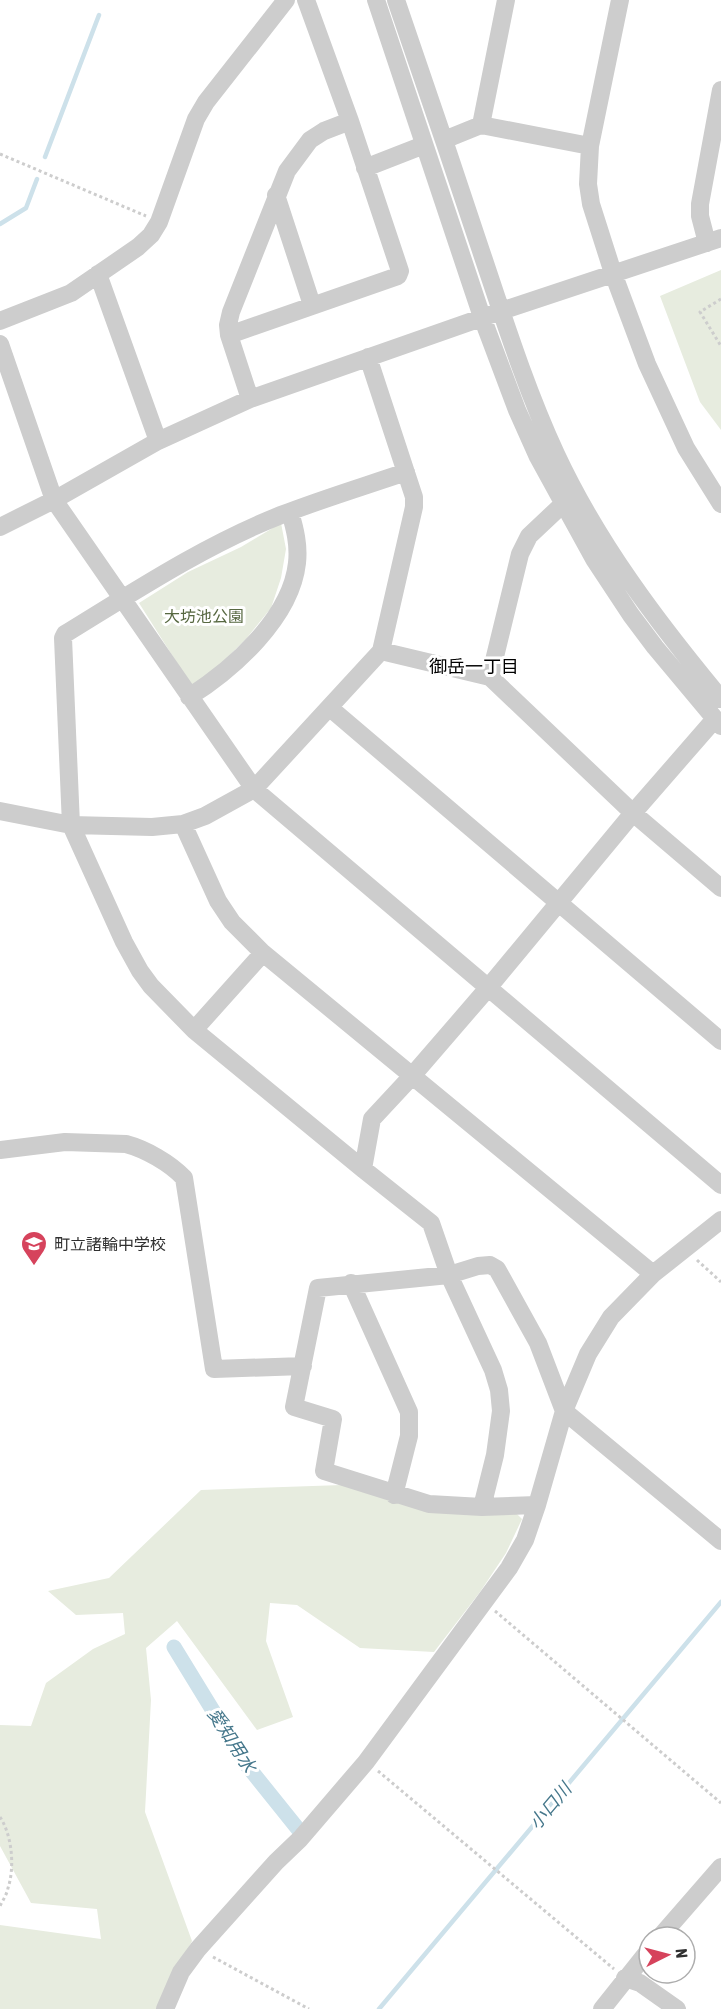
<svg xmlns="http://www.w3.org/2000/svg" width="721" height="2009" font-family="'Asap Condensed','Noto Sans JP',sans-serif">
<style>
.green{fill:#e7ecdf}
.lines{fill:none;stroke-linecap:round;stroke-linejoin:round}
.stream{stroke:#cde1ea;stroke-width:4.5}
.canal{stroke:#cde1ea;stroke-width:15}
.path{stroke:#cdcdcd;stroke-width:3;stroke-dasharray:3 3;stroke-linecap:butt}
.minor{stroke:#cdcdcd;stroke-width:18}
.labels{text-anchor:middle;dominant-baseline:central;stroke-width:6;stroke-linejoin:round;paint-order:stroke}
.park-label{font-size:16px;fill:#576841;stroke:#fff}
.poi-label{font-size:16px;fill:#303030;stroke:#fff;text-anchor:start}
.neighbourhood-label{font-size:18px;fill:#000;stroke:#fff}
.water-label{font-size:18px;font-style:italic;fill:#45778b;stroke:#fff}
</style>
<rect width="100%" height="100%" fill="#fff"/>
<path class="green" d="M721 270V430L700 402 660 296Z
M281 523 286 549 281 578 271 608 246 639 201 683 191 685 139 603 188 572 241 547Z
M342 1485 516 1513 522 1519 506 1553 480 1592 434 1652 360 1648 297 1605 270 1603 266 1641 293 1717 257 1730 177 1621 146 1648 151 1700 145 1812 192 1941 156 2009H0V1925L101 1939 97 1909 31 1903 0 1846V1725L31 1726 46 1683 93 1649 125 1634 123 1613 76 1615 48 1591 109 1578 201 1490Z"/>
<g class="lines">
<path class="stream" d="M45 157 99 15
M0 224 26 208 37 179
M379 2009 721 1602"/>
<path class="canal" d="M174 1647 245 1763 298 1829"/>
<path class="path" d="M0 154 146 216
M721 299 700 312 721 346
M697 1260 721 1282
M495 1611 721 1803
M378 1771 614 1969
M0 1817C12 1835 15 1867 8 1888 7 1894 3 1900 0 1906
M213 1957 309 2009"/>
<path class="minor" d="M376 0 482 317 517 410 538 457 594 559 631 615 655 647 721 726
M396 0C424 82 452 163 479 245 503 316 525 387 556 454 598 544 658 623 721 699
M620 0 590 146 588 184 591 204 613 273 647 364 686 448 721 504
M481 125 506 0
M444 140 481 125 590 146
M365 168 424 145
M276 195 312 305
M707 243 700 216V204L721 90
M98 274 158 441
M0 321 71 293 138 247 151 235 159 222 196 119 206 102 286 0
M229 335 228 325 231 312 287 171 310 140 324 131 350 121
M0 344 54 500 254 789 721 1185
M250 399 229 335 398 276 400 271 350 121 306 0
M406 472C365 486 322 499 281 515 205 545 135 591 65 634L63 638 71 825 124 942 140 971 151 986 194 1030 363 1169 431 1223 449 1275 493 1370 499 1390 501 1411 495 1455 482 1507
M0 527 54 500 158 441 250 399 501 311 721 238
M381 651 490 677 633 813 721 888
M490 677 520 554 529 536 563 504
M189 697C233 669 291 618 297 563 299 545 295 529 290 512
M330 708 721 1041
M0 811 71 825 152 827 183 824 205 816 254 789 381 651 414 507V497L368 357
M183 824 218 901 232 922 263 953 653 1274
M194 1030 263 953
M0 1150 65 1142 126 1144C145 1149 170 1163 184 1178L214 1369 303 1366
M363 1169 372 1119 412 1076 488 988 633 813 714 720
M351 1283 409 1412V1436L394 1495
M537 1505 482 1507 429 1504 324 1471 333 1419 294 1407 318 1288 449 1275 478 1266 490 1265 497 1269 538 1343 564 1411 721 1541
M660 1937 721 1867
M625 1978 640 1983 677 2009
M165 2009 181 1972 198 1949 276 1862 300 1839 366 1762 509 1568 525 1540 537 1505 564 1411 588 1354 611 1317 653 1274 721 1220
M602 2009 649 1950"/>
</g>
<defs>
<symbol id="school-pin" viewBox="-11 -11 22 30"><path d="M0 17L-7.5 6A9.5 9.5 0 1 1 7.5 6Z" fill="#d6435c" stroke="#fff"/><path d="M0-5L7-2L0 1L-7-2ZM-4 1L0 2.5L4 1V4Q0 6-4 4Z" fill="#fff"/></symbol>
</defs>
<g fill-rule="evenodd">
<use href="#school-pin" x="19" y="1229" width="30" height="40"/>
</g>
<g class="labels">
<g class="park-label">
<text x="204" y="616">大坊池公園</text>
</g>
<g class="poi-label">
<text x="54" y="1244">町立諸輪中学校</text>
</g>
<g class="neighbourhood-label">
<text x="474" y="666">御岳一丁目</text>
</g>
<g class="water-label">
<text transform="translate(232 1740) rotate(57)">愛知用水</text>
<text transform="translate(550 1806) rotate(-50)">小口川</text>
</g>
</g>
<g transform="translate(667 1955) rotate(84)"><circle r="28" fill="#ffffff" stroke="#acacac" stroke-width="1.5"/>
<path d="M0-4.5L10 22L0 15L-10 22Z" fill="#d6435c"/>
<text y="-9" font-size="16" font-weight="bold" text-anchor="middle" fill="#303030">N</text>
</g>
</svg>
